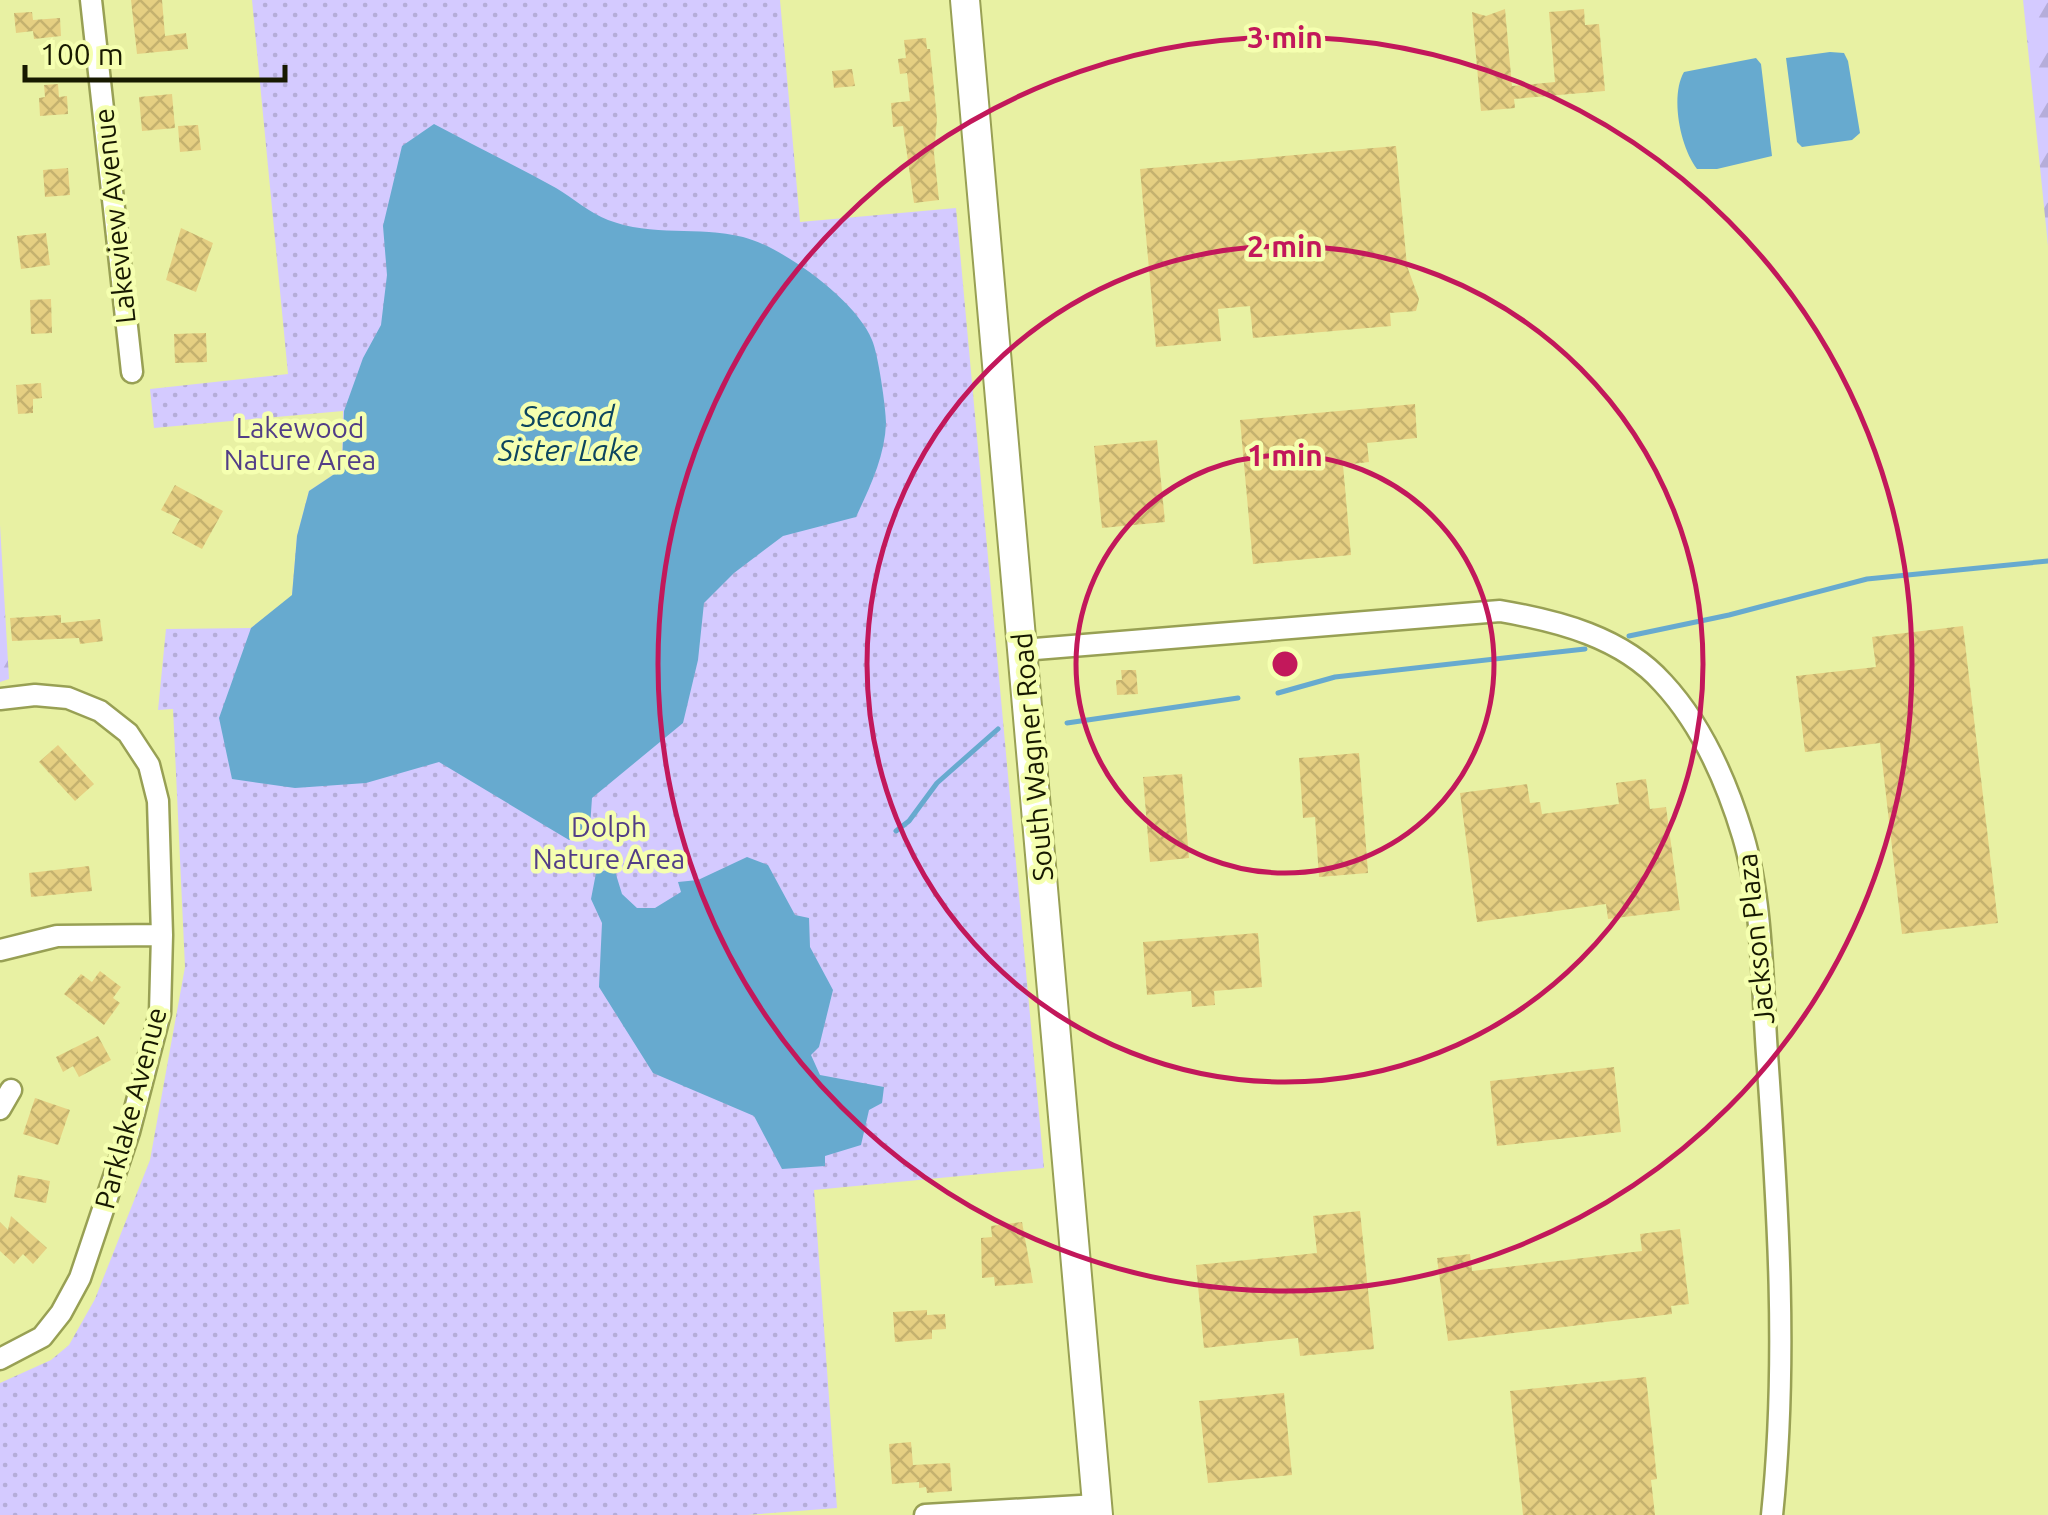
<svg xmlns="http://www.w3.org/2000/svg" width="2048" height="1515" font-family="Ubuntu,sans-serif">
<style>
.forest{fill:url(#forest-firs)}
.park{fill:url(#park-dots)}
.water{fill:#67aacf}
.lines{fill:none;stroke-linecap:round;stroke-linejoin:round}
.stream{stroke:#67aacf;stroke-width:5}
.building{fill:url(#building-cross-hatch)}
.minor-casing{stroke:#98a054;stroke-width:25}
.secondary-casing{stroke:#98a054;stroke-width:32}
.minor{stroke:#fff;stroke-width:20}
.secondary{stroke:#fff;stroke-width:28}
.ring{fill:none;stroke:#c2185b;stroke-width:5}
.labels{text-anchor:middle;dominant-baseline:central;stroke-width:9;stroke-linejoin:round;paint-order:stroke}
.street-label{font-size:28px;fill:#171900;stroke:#f5ffb0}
.park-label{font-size:28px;fill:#523e87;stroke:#f5ffb0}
.water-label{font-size:30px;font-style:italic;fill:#0c455f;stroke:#f5ffb0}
.centre{fill:#c2185b;stroke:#f5ffb0;stroke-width:5}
.ring-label{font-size:30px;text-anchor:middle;font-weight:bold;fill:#c2185b;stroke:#f5ffb0;stroke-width:9;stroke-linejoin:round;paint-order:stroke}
</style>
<defs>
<pattern id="forest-firs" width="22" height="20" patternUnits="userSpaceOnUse" patternTransform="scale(2.5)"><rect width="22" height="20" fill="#d4caff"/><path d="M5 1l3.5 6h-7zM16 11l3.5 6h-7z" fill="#b5add9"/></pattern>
<pattern id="park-dots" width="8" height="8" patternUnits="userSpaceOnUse" patternTransform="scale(2.5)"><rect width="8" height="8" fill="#d4caff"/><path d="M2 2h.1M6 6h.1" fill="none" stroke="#b5add9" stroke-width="1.8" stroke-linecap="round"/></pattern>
<pattern id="building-cross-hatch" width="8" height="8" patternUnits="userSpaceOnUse" patternTransform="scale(2.5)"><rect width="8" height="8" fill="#e5cf82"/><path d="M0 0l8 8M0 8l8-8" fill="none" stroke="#c4b16e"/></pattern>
</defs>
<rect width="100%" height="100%" fill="#e8f1a3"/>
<path class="forest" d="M2023 0H2048V246Z
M0 525 9 679 0 682Z"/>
<path class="park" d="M252 0H780L800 222 956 208 1044 1168 814 1190 837 1508 747 1515H0V1383L51 1360 69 1345 95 1299 150 1160 185 967 173 709 158 710 166 629 251 628 292 596 297 536 309 491 342 469 343 411 154 428 150 389 288 374Z"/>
<path class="water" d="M1830 52 1844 53 1848 61 1860 133 1852 140 1802 147 1797 142 1786 58Z
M1756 58 1761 64 1772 156 1717 169H1697C1680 147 1670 96 1684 72Z
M434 124C475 146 516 166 556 188 573 198 590 213 608 220 652 237 698 226 743 237 783 247 857 301 872 340 878 353 886 408 886 423 885 456 870 487 856 517L783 536 734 573 704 603 698 660 683 723 592 798 590 827 569 840 439 762 366 783 295 788 232 779 219 718 251 628 292 595 297 536 309 491 342 469 344 411 363 358 381 325 387 275 383 226 402 146Z
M747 857 768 865 795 915 809 918 810 947 833 990 819 1047 811 1055 820 1075 884 1087 882 1103 869 1110 861 1145 825 1156V1166L782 1169 754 1116 653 1073 599 987 602 923 591 899 596 873 614 868 622 894 637 908H655L681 892 678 882 698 880Z"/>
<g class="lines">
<path class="stream" d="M1629 636 1729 615 1867 579 2048 561
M1278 693 1335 677 1585 649
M1067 723 1238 698
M896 831 909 821 937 783 998 729"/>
</g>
<path class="building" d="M131 0H162L165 36 186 33 188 49 137 54Z
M1505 9 1512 86 1555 82 1549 12 1584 9 1585 25 1599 24 1605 91 1514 99 1515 108 1481 111 1472 12 1486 16Z
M32 12 33 20 60 18 61 36 34 39 33 31 16 33 14 13Z
M926 38 927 49H930L937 119 934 153 939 200 914 203 903 126 893 127 891 103 910 101 907 73 900 74 898 59 906 58 904 40Z
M852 69 855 86 834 88 832 71Z
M58 84 59 97 67 96 68 114 40 116 39 98 45 97 44 85Z
M172 94 175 128 142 131 139 97Z
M198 125 201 150 180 152 178 126Z
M1396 146 1407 266 1419 299 1416 311 1390 313 1391 326 1253 338 1250 306 1218 309 1221 341 1156 347 1140 169Z
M68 168 70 195 45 197 43 170Z
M181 228 213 243 196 292 166 280Z
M46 233 50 265 21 269 17 236Z
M51 299 52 333 31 334 30 300Z
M206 333 207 362 175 363 174 334Z
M41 383 42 398 33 399V413L18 414 16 385Z
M1415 404 1417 438 1367 443 1369 462 1343 465 1351 555 1253 564 1240 420Z
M1157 440 1165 522 1102 528 1094 446Z
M175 485 223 511 202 549 172 533 180 519 161 510Z
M61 615V623L100 619 103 641 80 644 79 638 12 641 10 618Z
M1963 626 1998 923 1902 934 1880 743 1805 752 1796 676 1876 667 1872 637Z
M1121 670H1136L1138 694 1117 695 1116 680H1122Z
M58 745 94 784 75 801 39 762Z
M1359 753 1368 873 1319 877 1315 817 1303 818 1299 758Z
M1182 774 1189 858 1150 862 1143 777Z
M1646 779 1650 809 1666 807 1680 910 1608 919 1606 904 1477 922 1460 793 1527 784 1530 803 1540 802 1542 814 1619 804 1616 783Z
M89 866 92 891 31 897 29 873Z
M1258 933 1262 987 1214 991 1215 1005 1192 1007 1191 991 1147 995 1143 942Z
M100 971 121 987 113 998 120 1003 104 1025 64 994 81 974 92 982Z
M98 1036 111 1060 79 1077 73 1066 63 1072 56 1057Z
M1614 1067 1621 1132 1497 1146 1490 1081Z
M35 1098 70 1110 58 1145 23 1134Z
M18 1175 50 1181 46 1203 14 1197Z
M1360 1211 1374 1349 1300 1356 1298 1338 1204 1348 1196 1265 1317 1253 1313 1216Z
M11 1216 47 1248 33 1264 23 1254 14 1264 0 1251V1222L8 1230Z
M1022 1222 1033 1283 995 1286 994 1277 982 1278 981 1238 992 1237 991 1226Z
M1680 1229 1689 1304 1671 1306 1672 1314 1448 1341 1437 1258 1470 1254 1472 1271 1642 1251 1640 1234Z
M927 1310V1315L945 1314 946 1329 932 1330V1339L895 1342 893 1312Z
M1646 1377 1657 1479 1651 1480 1655 1515H1523L1510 1391Z
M1284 1393 1292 1475 1208 1483 1199 1401Z
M911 1442 913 1465 950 1463 952 1491 927 1493 926 1487 919 1488V1482L892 1484 889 1444Z"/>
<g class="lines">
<defs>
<path id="minor" d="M91 0 132 372
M1023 650 1500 611C1558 621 1622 637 1663 683 1701 724 1727 783 1743 836 1763 903 1762 985 1767 1054 1778 1207 1788 1362 1772 1515
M0 699 35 695 68 698 100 711 128 733 149 765 158 801 162 935 160 1013 129 1132 80 1278 61 1313 42 1337 0 1359
M0 950 57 936 162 935
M0 1109 11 1090
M925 1515 1097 1505"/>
<path id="secondary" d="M965 0 1098 1515"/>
</defs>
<use href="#minor" class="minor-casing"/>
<use href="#secondary" class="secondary-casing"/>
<use href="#minor" class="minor"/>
<use href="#secondary" class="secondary"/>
</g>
<g class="ring">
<circle cx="1285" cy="664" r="209"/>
<circle cx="1285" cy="664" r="418"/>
<circle cx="1285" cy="664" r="627"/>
</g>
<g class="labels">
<g class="street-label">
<text transform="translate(114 216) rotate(-96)">Lakeview Avenue</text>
<text transform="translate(1032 757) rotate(-95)">South Wagner Road</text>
<text transform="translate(1755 939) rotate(-96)">Jackson Plaza</text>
<text transform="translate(130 1108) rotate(-75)">Parklake Avenue</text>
</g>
<g class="park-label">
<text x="300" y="427">Lakewood<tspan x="300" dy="32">Nature Area</tspan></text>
<text x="609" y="826">Dolph<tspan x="609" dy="32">Nature Area</tspan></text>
</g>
<g class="water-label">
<text x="568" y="416">Second<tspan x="568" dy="34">Sister Lake</tspan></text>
</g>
</g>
<circle cx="1285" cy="664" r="15" class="centre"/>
<g class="ring-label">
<text x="1285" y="48">3 min</text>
<text x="1285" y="257">2 min</text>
<text x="1285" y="466">1 min</text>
</g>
<path d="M25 65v15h260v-15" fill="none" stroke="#171900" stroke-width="5"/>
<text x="40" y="65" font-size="30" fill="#171900" stroke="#f5ffb0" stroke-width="8" paint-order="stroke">100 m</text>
</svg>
